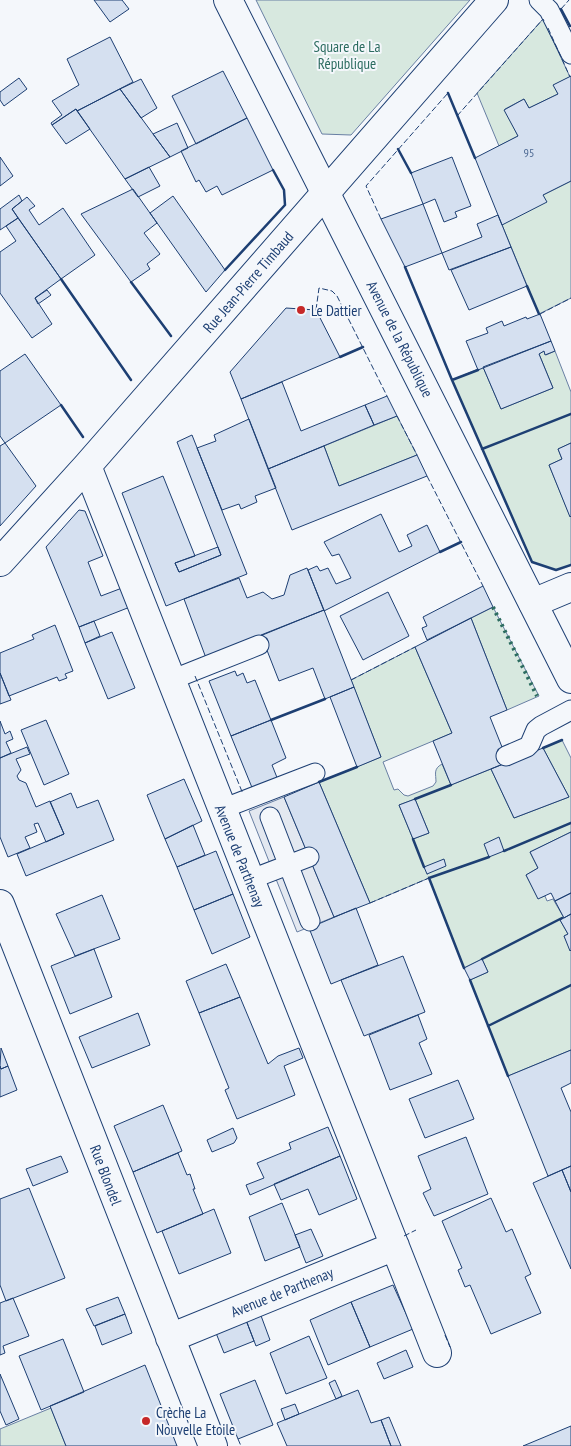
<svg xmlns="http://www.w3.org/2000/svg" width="571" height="1446" font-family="'PT Sans Narrow',sans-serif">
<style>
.green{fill:#d7e8df;stroke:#687fa3;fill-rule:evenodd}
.parking{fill:#e3e8f0;stroke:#687fa3}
.building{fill:#d5e0f0;stroke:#1d3f73}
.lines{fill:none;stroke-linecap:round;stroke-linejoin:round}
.lane-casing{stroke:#1d3f73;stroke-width:21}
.street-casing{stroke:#1d3f73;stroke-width:30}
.secondary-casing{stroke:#1d3f73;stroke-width:30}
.lane{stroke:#f4f7fb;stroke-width:19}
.street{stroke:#f4f7fb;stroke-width:28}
.secondary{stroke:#f4f7fb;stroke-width:28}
.hedge{stroke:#2c6c60;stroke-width:4;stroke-dasharray:2.5 4;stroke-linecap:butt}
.fence{stroke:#1d3f73;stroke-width:1;stroke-dasharray:6 2.5;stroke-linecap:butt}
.wall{stroke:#1d3f73;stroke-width:2.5}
.poi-dot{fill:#c62828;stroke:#f4f7fb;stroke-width:2}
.labels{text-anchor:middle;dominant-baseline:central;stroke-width:4;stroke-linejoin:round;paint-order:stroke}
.number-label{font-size:12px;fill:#4b6792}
.park-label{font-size:15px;fill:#2c6c60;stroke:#f4f7fb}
.street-label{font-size:15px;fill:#1d3f73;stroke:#f4f7fb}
.poi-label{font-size:15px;fill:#1d3f73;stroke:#f4f7fb;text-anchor:start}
</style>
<rect width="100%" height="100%" fill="#f4f7fb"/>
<path class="green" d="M256 0H470L351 135 322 134Z
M543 19 570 77 554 85 558 94 529 108 524 99 505 109 518 136 499 146 477 93Z
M571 181V298L539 314 502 225 543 195Z
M544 351 546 355 555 351 571 392V443L558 449 562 459 549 465 570 516H571V565L556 570 532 562 452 380 483 367 501 409 553 388 539 354Z
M397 416 417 455 339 486 324 446Z
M493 607 539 696 507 710 471 618Z
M415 647 452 733 383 762 394 790 398 789 404 795 408 796 433 786 436 782C436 774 433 769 442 764L451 785 491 769 514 818 569 797 543 748 562 740 571 758V832L530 852 538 868 526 875 538 898 545 896 547 901 553 899 564 918 560 920 568 934 564 936 571 950V1050L508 1076 470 980 488 972 482 959 464 968 429 878 370 903 319 782 381 757 351 680ZM415 799 429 833 413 839 399 805Z
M51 1408 66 1446H0V1429Z"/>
<path class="parking" d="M284 797 334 917 297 932 249 811Z"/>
<path class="building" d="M94 0H122L129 9 110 22Z
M110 37 133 82 77 111 76 109 52 125 51 123 62 115 52 101 79 85 67 59Z
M223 71 247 118 196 144 172 96Z
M571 76V181L543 195 547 202 502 225 475 158 518 136 504 110 524 99 529 108 558 94 553 85Z
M19 78 27 89 4 106 0 100V92Z
M141 79 157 108 141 118 120 89Z
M120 89 170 157 125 179 77 111Z
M76 109 90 129 66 144 52 125Z
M247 118 273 170 222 195 217 186 206 192 199 180 196 182 181 151Z
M177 123 188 148 170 157 153 134Z
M0 157 13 176 0 186Z
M452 157 471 206 455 212 457 217 444 222 435 199 423 204 411 173Z
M149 167 160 186 138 197 125 179Z
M133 189 157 223 144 233 160 254 147 264 150 269 131 282 81 214Z
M19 195 22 201 12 209 18 218 0 230V209Z
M173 196 225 270 206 292 150 213Z
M27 197 35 206 29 210 39 225 63 208 95 255 61 279 12 209Z
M423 204 442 253 405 267 381 219Z
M498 215 511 247 449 270 442 253 482 237 477 224Z
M18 218 61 279 35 298 52 324 32 338 0 293V252L16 241 6 226Z
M511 247 527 286 469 310 451 270Z
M47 290 51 295 38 304 35 298Z
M286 308 316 310 340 357 241 399 230 372Z
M540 314 551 341 478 370 466 341 488 333 486 328 502 321 504 326 526 317 527 319Z
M551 341 555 351 545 355 544 351 539 354 553 388 501 409 483 367Z
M25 354 61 405 5 443 0 436V371Z
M282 382 301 431 365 405 374 425 268 469 241 399Z
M387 396 397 416 374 425 365 405Z
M249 419 276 488 255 496 257 502 241 509 239 504 222 510 197 448 216 441 214 435Z
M192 435 247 574 166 606 122 493 163 476 195 556 175 563 179 572 221 555 177 442Z
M5 443 36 486 0 526V446Z
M571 443V516L570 517 549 465 562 459 558 449Z
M324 446 339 486 417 455 427 476 292 530 268 469Z
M79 510 85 511 103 556 88 562 101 596 122 588 130 607 79 627 46 547Z
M381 514 399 552 412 546 407 535 427 525 440 552 324 611 308 570 317 566 320 571 328 568 336 584 351 578 339 554 332 556 324 542Z
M218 547 221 555 179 572 175 563Z
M307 568 324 610 206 658 184 599 239 578 247 598 263 592 272 599 284 595 290 575Z
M483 586 493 607 427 640 422 628 427 626 423 617Z
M388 592 409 636 363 660 340 616Z
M324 610 354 687 325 699 313 668 279 681 261 635Z
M471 618 507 710 490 717 508 762 451 785 433 741 452 733 415 647Z
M94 621 100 636 85 643 79 627Z
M55 625 73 671 65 674 67 678 59 681 57 677 9 696 0 673V653L34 639 32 635Z
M112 632 135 688 108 699 85 643Z
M235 671 237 676 243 673 247 683 255 680 271 720 231 736 209 681Z
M0 673 11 700 0 704Z
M354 687 381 757 357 767 330 697Z
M46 720 69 774 44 785 21 730Z
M271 720 286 758 272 765 278 780 253 790 231 736Z
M0 721 5 734 10 731 13 739 6 742 11 753 0 758Z
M27 747 30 754 16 759 21 770 17 776 19 780 26 783 36 807 50 801 64 834 46 842 38 823 34 824 37 832 25 837 30 848 8 857 0 837V758Z
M543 748 569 797 514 818 491 769Z
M184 779 202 821 165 839 147 795Z
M319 782 370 903 334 917 284 797Z
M71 793 77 808 98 800 114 840 26 876 17 854 64 834 50 802Z
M415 799 429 833 413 839 399 805Z
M193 825 205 855 177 867 165 839Z
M571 832V893L555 901 551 893 538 899 526 875 538 868 530 852Z
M499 837 504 851 489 857 484 844Z
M216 851 233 894 194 910 177 867Z
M444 859 446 866 427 874 424 867Z
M571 893V914L564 918 555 901Z
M233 894 250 937 212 954 194 910Z
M102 895 120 939 75 956 56 914Z
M356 908 378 965 331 984 309 928Z
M571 914V950L570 951 564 936 568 934 560 920Z
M94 949 112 997 70 1014 51 966Z
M403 956 425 1012 364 1036 341 980Z
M482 959 488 972 470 980 464 968Z
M226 964 240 997 199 1013 186 981Z
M240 997 268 1064 278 1056 299 1048 303 1058 284 1066 295 1095 237 1119 225 1090 229 1088 199 1013Z
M138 1013 150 1045 92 1068 79 1037Z
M418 1015 427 1039 419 1043 432 1074 390 1090 369 1035Z
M1 1048 8 1066 1 1069 0 1066Z
M571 1050V1083L561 1088 571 1112V1166L548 1176 508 1076Z
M0 1066 1 1069 8 1066 17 1090 0 1097Z
M458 1080 474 1119 425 1138 409 1099Z
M163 1105 182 1151 133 1172 114 1126Z
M328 1127 340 1156 250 1195 246 1185 264 1178 257 1163 291 1149 289 1143Z
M233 1128 237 1138 234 1143 212 1152 207 1140Z
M466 1137 488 1194 434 1216 423 1193 431 1189 418 1156Z
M178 1153 187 1175 190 1174 195 1189H193L203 1214 157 1233 133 1172Z
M61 1156 68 1172 33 1186 26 1169Z
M340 1156 357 1199 319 1215 308 1189 281 1200 274 1184Z
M571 1166V1192L562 1170Z
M562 1170 571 1192V1269L533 1183Z
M29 1188 65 1278 6 1301 0 1285V1199Z
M491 1198 506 1232 512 1229 531 1274 525 1277 541 1313 491 1334 470 1285 465 1287 458 1270 462 1268 442 1221Z
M282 1203 300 1247 265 1261 249 1217Z
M214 1209 231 1253 179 1274 162 1231Z
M311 1229 323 1256 306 1263 295 1235Z
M393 1285 413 1329 370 1347 351 1302Z
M118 1297 125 1314 94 1326 86 1309Z
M13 1298 29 1336 3 1346 5 1353 0 1355V1303Z
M351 1302 370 1347 328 1365 310 1320Z
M260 1313 270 1340 256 1346 246 1320Z
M125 1314 132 1333 102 1345 95 1326Z
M246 1320 254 1341 224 1353 216 1333Z
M309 1336 327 1378 286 1394 270 1353Z
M63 1339 84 1392 41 1410 19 1356Z
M406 1350 413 1367 384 1379 377 1363Z
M145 1365 177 1446H66L50 1406Z
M0 1374 19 1419 6 1425 0 1411Z
M255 1380 273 1425 238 1439 220 1394Z
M335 1380 342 1396 336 1399 329 1383Z
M358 1390 371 1423 381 1420 391 1446H287L277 1423Z
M295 1404 299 1414 285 1420 281 1409Z
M389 1417 401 1446H391L381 1420Z
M571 1426V1446H523Z"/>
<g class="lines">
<defs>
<path id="lane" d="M539 0 549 10 571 54
M171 680 259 645
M506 756 527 747 530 744 536 730 541 726 571 710
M222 809 315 773
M270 817 310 921
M249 880 309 857"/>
<path id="street" d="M87 466 437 1353
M0 562 87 466 494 0
M533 603 571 587
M0 904 213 1446
M170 1338 395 1246"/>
<path id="secondary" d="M228 0 571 679"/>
</defs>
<use href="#lane" class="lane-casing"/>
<use href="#street" class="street-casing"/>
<use href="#secondary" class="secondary-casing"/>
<use href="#lane" class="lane"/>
<use href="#street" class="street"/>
<use href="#secondary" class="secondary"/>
<path class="hedge" d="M493 607 537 696"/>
<path class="fence" d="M561 9 569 0
M548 28 570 77
M457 116 543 19 544 21
M381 219 366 186 448 93
M316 310 319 288 332 291 337 296 387 396
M540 314 571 298
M397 416 417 455
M427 476 483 586
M195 676 243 794
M351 680 415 647
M370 903 429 878 427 874
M404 1236 416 1230
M445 1335 450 1347
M238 1439 241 1446"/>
<path class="wall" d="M561 9 570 26
M448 93 475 158
M398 149 411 173
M405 267 452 380 532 562 556 570 571 565
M225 270 285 205 284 190 273 170
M61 279 131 380
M131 282 171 336
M527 286 539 314
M340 357 363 347
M452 380 478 370
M61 405 83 437
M482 449 571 414
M440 552 461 542
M271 720 325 699
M543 748 562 740
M319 782 357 767
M415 799 451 785
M413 839 424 867
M504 851 571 823
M482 959 562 918
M464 968 429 878 489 857
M470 980 508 1076
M488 1026 571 985"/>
</g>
<g class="poi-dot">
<circle cx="301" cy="310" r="5"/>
<circle cx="146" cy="1421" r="5"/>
</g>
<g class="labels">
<g class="number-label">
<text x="529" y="152">95</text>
</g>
<g class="park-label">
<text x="347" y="46">Square de La<tspan x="347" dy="17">République</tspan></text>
</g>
<g class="street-label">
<text transform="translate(248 282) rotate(-49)">Rue Jean-Pierre Timbaud</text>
<text transform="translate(400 339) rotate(63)">Avenue de la République</text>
<text transform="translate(240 856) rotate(68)">Avenue de Parthenay</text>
<text transform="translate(106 1175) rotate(69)">Rue Blondel</text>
<text transform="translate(282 1292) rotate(-22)">Avenue de Parthenay</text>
</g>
<g class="poi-label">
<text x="311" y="310">Le Dattier</text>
<text x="156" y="1412">Crèche La<tspan x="156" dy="17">Nouvelle Etoile</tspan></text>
</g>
</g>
</svg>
